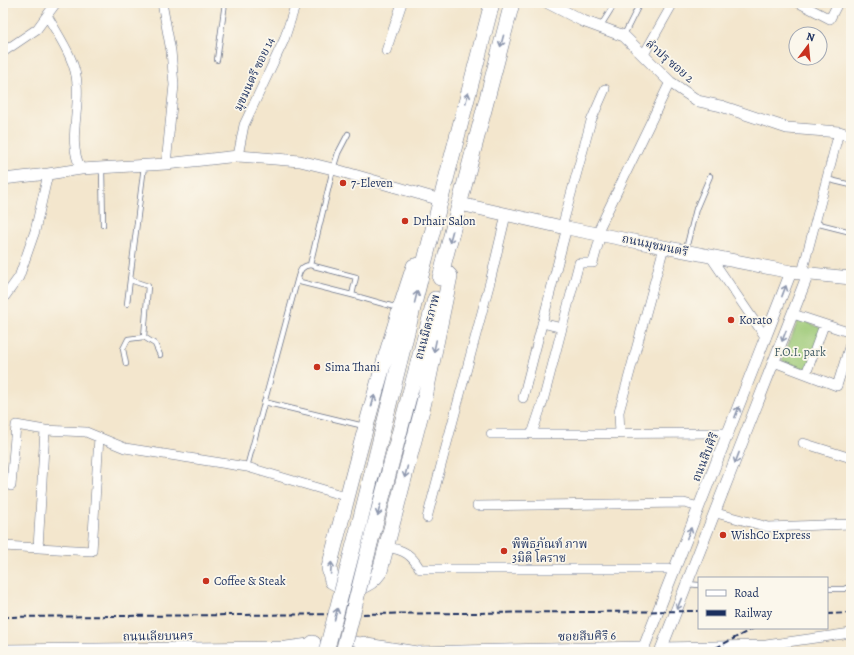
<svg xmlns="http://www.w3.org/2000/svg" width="854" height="655" font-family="Alegreya,'Noto Serif Thai',serif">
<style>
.green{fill:#9dc977;stroke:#5c7c6a}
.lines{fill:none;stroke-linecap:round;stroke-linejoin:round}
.service-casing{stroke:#676f85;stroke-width:6}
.minor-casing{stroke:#676f85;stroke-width:10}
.tertiary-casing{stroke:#676f85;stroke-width:12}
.secondary-casing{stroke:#676f85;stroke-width:14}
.trunk-casing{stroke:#676f85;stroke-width:16}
.service{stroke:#fff;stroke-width:4.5}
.minor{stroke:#fff;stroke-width:9}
.tertiary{stroke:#fff;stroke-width:11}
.secondary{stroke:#fff;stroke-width:13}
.trunk{stroke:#fff;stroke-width:15}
.rail{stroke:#1b2f5e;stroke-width:2;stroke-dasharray:6 3;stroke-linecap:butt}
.trunk-bridge-casing{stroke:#676f85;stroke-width:16;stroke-linecap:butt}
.trunk-bridge{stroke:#fff;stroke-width:15}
.oneway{stroke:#8d97ae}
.poi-dot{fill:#c8321e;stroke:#fbf7ec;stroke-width:1.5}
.labels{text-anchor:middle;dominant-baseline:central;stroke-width:3.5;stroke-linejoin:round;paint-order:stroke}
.street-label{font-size:12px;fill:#1b2f5e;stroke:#fbf7ec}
.poi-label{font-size:12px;fill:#1b2f5e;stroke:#fbf7ec;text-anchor:start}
.park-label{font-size:12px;fill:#425d66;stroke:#fbf7ec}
</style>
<rect width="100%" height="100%" fill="#fbf7ec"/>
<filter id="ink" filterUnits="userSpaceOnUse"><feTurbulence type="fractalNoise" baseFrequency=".025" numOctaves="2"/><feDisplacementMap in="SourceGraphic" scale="8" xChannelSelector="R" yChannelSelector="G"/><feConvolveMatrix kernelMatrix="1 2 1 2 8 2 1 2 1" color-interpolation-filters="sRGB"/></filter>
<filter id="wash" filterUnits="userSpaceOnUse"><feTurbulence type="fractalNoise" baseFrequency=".012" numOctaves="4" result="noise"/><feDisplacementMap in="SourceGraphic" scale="16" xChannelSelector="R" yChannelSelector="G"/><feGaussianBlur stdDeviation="0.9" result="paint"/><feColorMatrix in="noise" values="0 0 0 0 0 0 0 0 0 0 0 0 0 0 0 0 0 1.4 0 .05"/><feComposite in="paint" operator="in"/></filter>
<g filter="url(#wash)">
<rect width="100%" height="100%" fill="#f3e6cd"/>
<path class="green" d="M799 318 823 329 807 371 782 361Z"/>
</g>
<g filter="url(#ink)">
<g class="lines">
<defs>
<path id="service" d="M600 27 615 3
M624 35 640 3
M217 60 225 3
M348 134 338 153 333 169 310 265 356 277 352 295 398 308
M102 169 103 225
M826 179 851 185
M815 223 851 232
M686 249 696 209 710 176
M310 265C302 266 300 270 298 277L300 282 352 295
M130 280 148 286 144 337 155 344 160 355
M127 304 144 166
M126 364 123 349 128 339 144 337
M264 402 364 426
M247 467 298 277
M687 584 699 585
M827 589H844L851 586"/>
<path id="minor" d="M162 3 171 51 174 85 166 164
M799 3 830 19 838 3
M48 17C59 37 76 60 77 84 80 112 67 142 81 169
M386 51 402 3
M3 52 37 29 56 3
M643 56 673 3
M238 156 244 125 284 40 296 3
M562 227 591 121 605 89
M597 233 670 82
M710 256 766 338
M802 273 839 132
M3 299 19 277 35 231 48 174
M793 314 851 333
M542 323 562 328
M774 362 837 386 851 341
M806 374 824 325
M523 398 567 227
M491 434 729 433
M532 434 543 401 579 263H593L601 234
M620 434 619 412 664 247
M803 443 851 458
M11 486 16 425 45 430 86 432 125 448 247 467 348 497
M477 506 684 503 699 507
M716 513 768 527 851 524
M427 518 490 282 506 215
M3 546 92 551 99 437
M387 547C404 550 411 554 420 569H674
M38 548 45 430
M342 639 417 651 644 646
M662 647 766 645 851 633
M3 649 286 646 316 642"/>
<path id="tertiary" d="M548 3 583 21 624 36 670 82 698 101 721 106 787 128 839 132 851 136
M3 179 48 174 81 169 166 164 238 156 300 161 333 169 441 200
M642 652 791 272
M660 652 808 274"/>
<path id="secondary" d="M460 204 562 227 791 272 851 278"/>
<path id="trunk" d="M424 264 414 266C381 365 355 466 329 568L332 581C350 592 368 589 380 571L424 402 450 276 443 269
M440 278 512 3
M359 525 424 264 492 3
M374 528 435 299
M310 652 313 643
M361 652 364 644"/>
</defs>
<use href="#service" class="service-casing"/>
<use href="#minor" class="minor-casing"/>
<use href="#tertiary" class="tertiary-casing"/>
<use href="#secondary" class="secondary-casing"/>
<use href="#trunk" class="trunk-casing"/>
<use href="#service" class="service"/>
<use href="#minor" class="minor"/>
<use href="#tertiary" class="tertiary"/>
<use href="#secondary" class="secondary"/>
<use href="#trunk" class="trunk"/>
<path class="rail" d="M827 614 851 613
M3 617 699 611
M708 652 754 628"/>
<defs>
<path id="trunk-bridge" d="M326 652 359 525
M343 652 374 528"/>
</defs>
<use href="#trunk-bridge" class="trunk-bridge-casing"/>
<use href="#trunk-bridge" class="trunk-bridge"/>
</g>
<defs><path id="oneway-shaft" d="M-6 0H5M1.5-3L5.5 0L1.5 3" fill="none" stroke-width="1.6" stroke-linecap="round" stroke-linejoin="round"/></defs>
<g class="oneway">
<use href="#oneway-shaft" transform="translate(502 41) rotate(105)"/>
<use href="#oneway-shaft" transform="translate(467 98) rotate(-75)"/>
<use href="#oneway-shaft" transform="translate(451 237) rotate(105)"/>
<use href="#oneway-shaft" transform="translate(784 291) rotate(-69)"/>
<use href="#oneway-shaft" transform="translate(416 297) rotate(-76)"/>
<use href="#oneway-shaft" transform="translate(784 336) rotate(111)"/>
<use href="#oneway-shaft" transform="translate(435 346) rotate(102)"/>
<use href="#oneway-shaft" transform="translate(373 401) rotate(-75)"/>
<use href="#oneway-shaft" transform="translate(737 412) rotate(-69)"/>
<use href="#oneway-shaft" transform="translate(737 458) rotate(111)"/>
<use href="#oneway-shaft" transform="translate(406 472) rotate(104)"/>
<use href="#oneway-shaft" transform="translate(379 510) rotate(105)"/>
<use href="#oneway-shaft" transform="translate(689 533) rotate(-68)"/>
<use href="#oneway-shaft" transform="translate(331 568) rotate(-86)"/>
<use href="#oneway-shaft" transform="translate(679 604) rotate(112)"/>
<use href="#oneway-shaft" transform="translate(336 614) rotate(-76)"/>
</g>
</g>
<g class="poi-dot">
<circle cx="343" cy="183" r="4"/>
<circle cx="405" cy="221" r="4"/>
<circle cx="731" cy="320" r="4"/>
<circle cx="317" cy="367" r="4"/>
<circle cx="723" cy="535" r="4"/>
<circle cx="504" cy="551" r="4"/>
<circle cx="206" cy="581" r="4"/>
</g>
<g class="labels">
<g class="street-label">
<text transform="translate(670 61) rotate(41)">ลำปรุ ซอย 2</text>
<text transform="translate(254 74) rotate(-65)">มุขมนตรี ซอย 14</text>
<text transform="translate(655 245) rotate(12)">ถนนมุขมนตรี</text>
<text transform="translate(427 327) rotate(-75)">ถนนมิตรภาพ</text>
<text transform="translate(705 457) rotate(-68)">ถนนสืบศิริ</text>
<text transform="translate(158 636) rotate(-1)">ถนนเลียบนคร</text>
<text transform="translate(587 636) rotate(-1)">ซอยสืบศิริ 6</text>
</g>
<g class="poi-label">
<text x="351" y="183">7-Eleven</text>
<text x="413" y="221">Drhair Salon</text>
<text x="739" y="320">Korato</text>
<text x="325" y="367">Sima Thani</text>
<text x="731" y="535">WishCo Express</text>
<text x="512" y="544">พิพิธภัณท์ ภาพ<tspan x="512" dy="14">3มิติ โคราช</tspan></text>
<text x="214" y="581">Coffee &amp; Steak</text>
</g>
<g class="park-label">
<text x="800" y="352">F.O.I. park</text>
</g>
</g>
<rect width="854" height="655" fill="none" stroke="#fbf7ec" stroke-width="16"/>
<rect x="698" y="577" width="130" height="52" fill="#fbf7ec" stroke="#a1a7b3"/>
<rect x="706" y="590" width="20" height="6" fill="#ffffff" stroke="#a1a7b3"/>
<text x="734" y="597" font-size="12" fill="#1b2f5e">Road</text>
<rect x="706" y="610" width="20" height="6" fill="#1b2f5e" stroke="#a1a7b3"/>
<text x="734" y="617" font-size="12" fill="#1b2f5e">Railway</text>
<g transform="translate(808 46) rotate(16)"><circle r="19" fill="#fbf7ec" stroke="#a1a7b3"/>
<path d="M0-3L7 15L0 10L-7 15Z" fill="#c8321e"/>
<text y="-6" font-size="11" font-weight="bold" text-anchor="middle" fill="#1b2f5e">N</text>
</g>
</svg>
